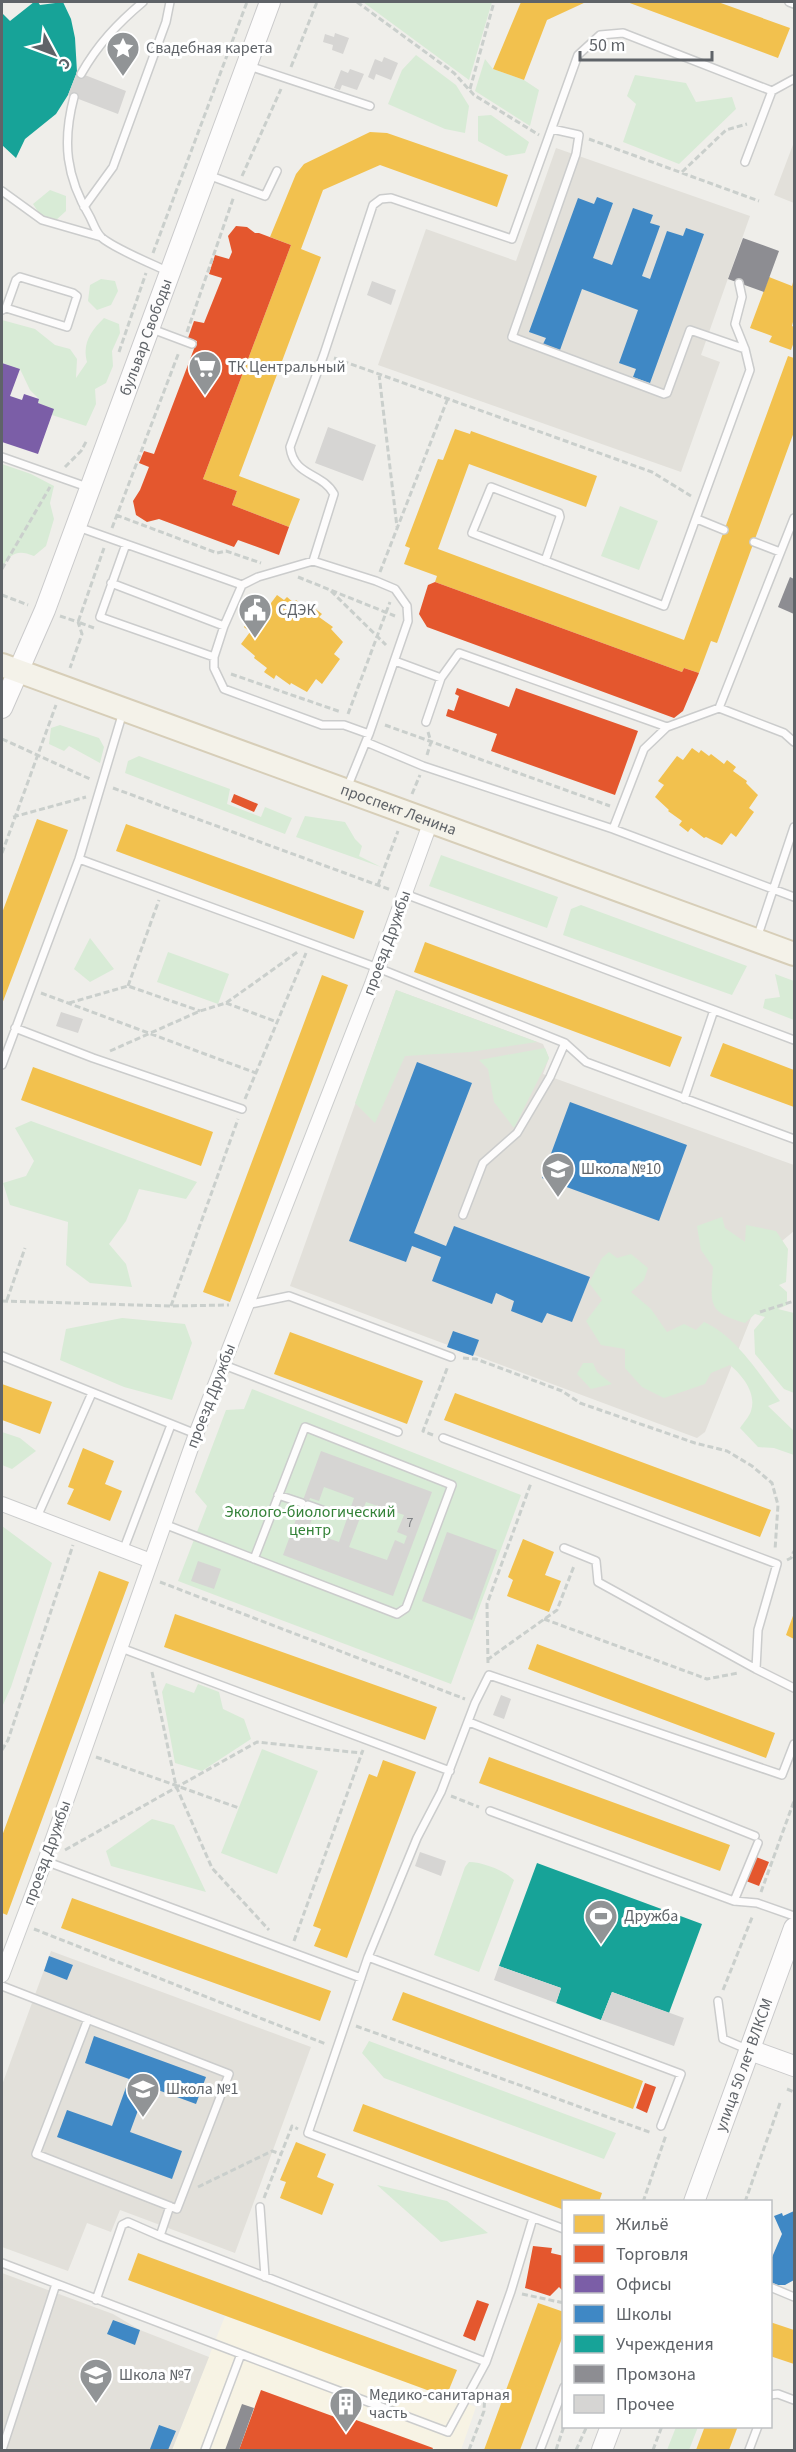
<svg xmlns="http://www.w3.org/2000/svg" width="796" height="2452" font-family="'Source Sans 3',sans-serif">
<style>
.commercial{fill:#f7f3e4}
.education{fill:#e2e0da}
.green{fill:#d8ebd6}
.homes{fill:#f2c14e}
.shops{fill:#e4572e}
.offices{fill:#7b5ea7}
.schools{fill:#3f88c5}
.public{fill:#17a398}
.industry{fill:#8d8d92}
.building{fill:#d6d5d3;fill-rule:evenodd}
.lines{fill:none;stroke-linecap:round;stroke-linejoin:round}
.lane-casing{stroke:#cbcccc;stroke-width:10}
.street-casing{stroke:#cbcccc;stroke-width:16}
.secondary-casing{stroke:#cacacb;stroke-width:22}
.primary-casing{stroke:#d7ceb8;stroke-width:26}
.path{stroke:#cacfcc;stroke-width:3;stroke-dasharray:6 3;stroke-linecap:butt}
.lane{stroke:#fdfcfc;stroke-width:7}
.street{stroke:#fdfcfc;stroke-width:14}
.secondary{stroke:#fdfcfc;stroke-width:20}
.primary{stroke:#f4f2e9;stroke-width:22}
.labels{text-anchor:middle;dominant-baseline:central;stroke-width:6;stroke-linejoin:round;paint-order:stroke}
.number-label{font-size:14px;fill:#7e8184}
.poi-label{font-size:16px;fill:#5f6368;stroke:#fff;text-anchor:start}
.street-label{font-size:16px;fill:#5f6368;stroke:#fff}
.park-label{font-size:16px;fill:#348238;stroke:#fff}
</style>
<rect width="100%" height="100%" fill="#efeeea"/>
<path class="commercial" d="M225 2316 476 2407 461 2450H172Z"/>
<path class="education" d="M794 142V203L774 195Z
M556 148 750 216 701 355 720 362 681 472 378 365 426 229 516 261Z
M396 990 543 1044 549 1058 543 1074 794 1165V1231L782 1241 705 1432 697 1438 290 1286Z
M51 1951 311 2047 235 2253 120 2210 111 2232 87 2223 68 2271 2 2247V2085Z
M2 2273 113 2314 140 2330 209 2357 172 2450H2Z"/>
<path class="green" d="M363 2H492L469 80Z
M416 55 456 85 469 106 465 133 445 129 388 104 402 70Z
M485 59 493 69 524 80 539 90 530 126 475 91Z
M635 75 686 83 696 102 732 97 736 109 679 164 623 142 636 104 627 96Z
M491 115 529 142 525 153 506 156 478 141V116Z
M50 190 66 196V211L55 221 41 216 33 204Z
M101 279 115 281 118 291 111 305 97 310 88 301 90 285Z
M104 318 119 324 120 333 112 351 113 366 106 383 95 389 96 404 86 426 52 415 38 403 39 399 30 390 20 369 2 363V320L35 329 55 345 70 349 77 359 76 378 87 362C82 343 91 331 104 318Z
M2 464 31 474 54 486 50 503 54 519 46 546 34 556C18 549 10 553 2 568Z
M620 506 658 521 639 570 601 556Z
M60 725 99 738 104 747 100 763 69 746 64 751 49 744 51 728Z
M139 756 230 789 227 804 261 817 265 807 292 818 285 834 125 773 128 761Z
M305 816 345 822 355 839 362 846 359 856 381 867 296 837Z
M441 855 558 897 547 928 429 886Z
M581 905 747 966 732 995 563 935 571 909Z
M90 938 114 969 90 982 74 969Z
M168 952 229 974 218 1004 157 982Z
M775 974 794 981V1020L763 1008 765 999 780 997Z
M396 990 537 1042 470 1052 405 1056 375 1123 355 1103Z
M545 1048 549 1058 514 1128 494 1102 488 1069 479 1060Z
M31 1121 197 1182 186 1199 139 1189 126 1221 109 1244 126 1264 132 1287 90 1283 66 1265 68 1222 10 1205 3 1183 26 1176 34 1161 15 1128Z
M722 1217 725 1228 745 1242 746 1225 776 1231 788 1249 786 1282 779 1285 787 1292V1305L778 1309 794 1313V1393L784 1389 755 1354 754 1330 765 1317 755 1314 745 1323C706 1312 711 1303 713 1267L701 1250 697 1226Z
M609 1252 617 1258 631 1254 648 1268 644 1280 631 1292 651 1309 667 1332 684 1324 696 1330 704 1322C737 1337 758 1373 780 1401L768 1406 794 1431V1455L774 1448 758 1447 740 1428C744 1422 749 1417 751 1411 757 1393 742 1375 730 1365L711 1373 705 1384 664 1398 642 1387 625 1368V1349L601 1345 586 1321 602 1300 589 1283 602 1258Z
M122 1318 185 1324 192 1343 172 1400 124 1387 60 1360 66 1329Z
M583 1363H593L597 1372 612 1384 591 1389 577 1374Z
M252 1389 521 1495 451 1684 178 1581 207 1506 195 1492 226 1410 244 1409Z
M2 1432 20 1438 36 1451 12 1469 2 1465Z
M2 1526 52 1563 11 1687 2 1707Z
M166 1683 194 1693 198 1684 219 1692 223 1709 244 1719 251 1739 202 1771 175 1763 162 1692Z
M262 1749 318 1771 277 1874 221 1853Z
M152 1819 174 1825 206 1892 111 1866 106 1851Z
M469 1862C482 1862 504 1870 514 1880L479 1972 434 1955 465 1867Z
M369 2041 616 2133 604 2159 384 2078 362 2053Z
M377 2185 447 2201 488 2233 441 2242Z
M676 2427H698L689 2450H667Z"/>
<path class="homes" d="M521 2H586L547 20 524 80 493 69Z
M627 2H718L790 28 778 58Z
M370 132 387 133 508 175 497 207 380 165 323 190 301 249 321 257 239 476 300 499 289 527 232 505 237 491 203 479 291 245 270 237 296 174 304 164Z
M769 277 792 286 794 278V318L792 326 794 327V342L791 350 769 342 772 336 750 328Z
M788 356 794 358V432L717 643 711 641 699 673 684 668 682 672 435 582 437 576 404 564 410 548 405 546 438 459 443 460 455 429 470 434 471 431 597 476 586 507 469 464 438 549 684 640Z
M277 595 284 600 287 597 294 603 296 600 310 611 313 607 322 614 319 617 333 627 331 629 343 642 334 654 340 659 322 684 316 679 307 692 291 683 290 685 276 675 274 679 264 672 267 668 254 658 255 656 241 644 250 632 244 627 262 603 268 607Z
M692 748 699 753 701 750 709 756 711 754 724 764 727 760 736 767 733 771 747 781 746 783 758 795 749 808 754 812 736 837 731 833 722 845 706 837 704 838 691 828 688 832 679 825 682 821 668 811 669 810 655 797 664 785 658 781 677 756 683 760Z
M37 819 68 830 2 1004V913Z
M126 824 364 911 354 939 116 851Z
M425 942 682 1037 670 1067 414 972Z
M322 975 348 985 230 1302 203 1292Z
M723 1043 794 1070V1107L710 1076Z
M33 1067 213 1132 201 1166 21 1100Z
M290 1332 423 1381 407 1424 274 1374Z
M2 1384 52 1402 40 1434 2 1420Z
M455 1393 771 1510 760 1537 444 1420Z
M83 1448 114 1461 105 1484 122 1491 110 1521 67 1504 74 1489 68 1487Z
M523 1539 554 1552 545 1575 561 1581 549 1612 507 1596 513 1580 508 1577Z
M99 1571 129 1582 7 1915 2 1913V1836Z
M794 1613V1639L786 1635Z
M175 1614 437 1707 425 1740 164 1647Z
M537 1644 775 1733 766 1758 528 1669Z
M489 1757 730 1845 720 1871 479 1783Z
M383 1760 416 1772 347 1958 314 1946 321 1929 313 1926 369 1774 377 1777Z
M72 1898 331 1991 320 2021 61 1928Z
M403 1992 643 2081 633 2109 392 2020Z
M363 2104 602 2193 599 2202H564V2210L353 2131Z
M296 2142 326 2154 317 2177 334 2184 322 2215 280 2198 286 2182 280 2180Z
M138 2253 457 2370 446 2397 128 2280Z
M538 2303 564 2312V2333L556 2354 520 2450H484Z
M770 2322 794 2330V2364L770 2356Z
M705 2426H738L729 2450H696Z"/>
<path class="shops" d="M236 226 247 227 255 233H259L291 245 203 479 237 491 232 505 289 527 279 555 238 540 234 547 159 519 147 522 136 515 133 501 140 490 149 467 139 463 144 451 154 454 197 341 188 338 194 321 204 323 222 278 209 274 215 255 229 259 232 252 228 236Z
M435 582 682 672 684 668 699 673 683 711 674 718 427 627 419 614 428 585Z
M457 688 509 707 516 688 638 731 615 795 491 751 497 734 446 716 448 709 454 711 459 696 455 694Z
M234 794 258 804 254 812 231 802Z
M756 1857 769 1862 759 1886 746 1881Z
M645 2083 656 2087 647 2113 636 2108Z
M533 2246 552 2248 551 2253 564 2256V2292L559 2287 550 2296 525 2288Z
M477 2300 489 2304 475 2341 463 2336Z
M261 2390 335 2417 337 2413 433 2448 432 2450H239Z"/>
<path class="offices" d="M2 363 20 369 10 396 22 400 24 394 39 399 38 403 54 409 38 454 2 442Z"/>
<path class="schools" d="M597 197 613 203 593 258 612 265 633 208 653 215 650 223 660 226 642 276 650 279 667 231 683 236 686 228 704 234 650 383 633 377 636 369 619 363 638 310 582 289 560 350 543 344 546 338 529 332 578 198 594 204Z
M417 1062 472 1083 414 1233 446 1246 454 1226 590 1277 572 1322 547 1313 542 1323 511 1311 514 1301 496 1293 492 1304 432 1281 441 1257 412 1246 406 1262 349 1241Z
M570 1102 687 1145 659 1221 542 1178Z
M453 1331 479 1340 473 1356 447 1347Z
M49 1956 73 1965 67 1980 44 1971Z
M94 2036 206 2077 196 2104 147 2086 130 2132 182 2151 172 2179 57 2137 67 2110 112 2126 129 2079 85 2063Z
M794 2211V2280L785 2285H778L770 2282V2262L782 2234 774 2216 782 2213 783 2216Z
M113 2320 140 2330 135 2345 107 2334Z
M159 2425 176 2431 168 2450 150 2449Z"/>
<path class="public" d="M34 2H38L40 5 63 2 71 19 75 38 77 72 68 95 56 114 25 139 16 158 2 145V13L10 21Z
M537 1863 702 1924 669 2013 612 1992 601 2020 556 2003 561 1988 499 1966Z"/>
<path class="industry" d="M743 238 779 251 764 292 728 279Z
M790 577 794 579V614L778 607Z
M242 2404 254 2408 239 2450H225Z"/>
<path class="building" d="M335 33 349 38 343 54 332 50 333 45 323 42 325 34 334 37Z
M384 57 398 63 391 80 376 74 374 80 368 77 375 59 382 62Z
M350 69 364 74 357 90 342 85 340 90 334 88 341 70 348 73Z
M77 72 126 91 118 114 68 95Z
M372 281 396 290 391 305 367 295Z
M328 427 376 445 363 481 315 463Z
M61 1012 83 1019 78 1033 56 1026Z
M321 1451 432 1492 393 1596 283 1555ZM324 1487 354 1498 339 1542 308 1531 313 1515 305 1513 310 1498 319 1501ZM366 1502 404 1515 397 1532 407 1536 404 1544 395 1540 387 1560 349 1547Z
M447 1532 497 1550 472 1620 422 1601Z
M198 1561 221 1569 214 1589 191 1581Z
M501 1695 511 1699 504 1719 493 1715Z
M420 1852 446 1861 441 1876 415 1866Z
M499 1966 561 1988 556 2003 494 1980Z
M612 1992 684 2018 674 2046 601 2020Z"/>
<g class="lines">
<defs>
<path id="lane" d="M789 2 794 4
M249 66 370 106
M81 74C98 44 118 23 143 2
M74 97C62 142 66 177 90 217 93 223 96 232 101 237 113 248 152 264 167 271
M552 129 579 135 576 154 512 337 664 394 667 393 690 330 745 349
M745 162 772 91 794 79
M208 175 265 196 277 171
M2 191 42 220 101 237
M84 207 113 167 166 22 170 2
M2 310 6 308 16 280 20 277 73 293 77 296 67 327 6 308
M152 329 192 344
M2 457 90 488
M697 519 724 530
M78 527 126 544
M754 542 780 552
M313 561 334 494C322 472 294 477 290 447L324 354 373 205 381 199 391 198 512 239 578 55 600 35 623 33 772 91
M545 561 560 517 559 513 491 487 472 533 664 606 750 370 745 349 735 324 742 297 739 283
M111 583 224 626
M214 657 100 617 126 544 242 585
M395 661 441 678
M719 708 794 518
M426 722 441 678 459 653 667 727
M366 742 423 766 613 829 794 897
M347 788 369 734 408 621 407 606 395 589 376 581 313 561 258 577 242 585 224 626 214 657V668L224 689 322 725H344L369 734
M613 829 644 749 667 727 719 708 784 733 794 742
M79 859 378 968 565 1043 586 1062 794 1139
M405 894 794 1040
M757 938 794 827
M15 1028 93 1058 242 1109
M2 1065 79 859 123 712
M684 1099 714 1010
M463 1215 483 1163 517 1133 550 1077 565 1043
M246 1305 289 1296 451 1357
M2 1356 196 1434
M224 1365 398 1432
M443 1438 777 1564 758 1630 756 1669 794 1688
M278 1495 302 1503
M308 1505 333 1514
M37 1517 92 1393
M164 1524 195 1536 397 1614 406 1608 452 1485 305 1427 254 1559
M564 1548 596 1561 598 1582 756 1669
M123 1551 171 1425
M121 1648 450 1771
M469 1722 755 1836
M490 1811 734 1901 757 1903 794 1916
M45 1861 361 1978
M734 1901 758 1843
M368 1957 681 2074 661 2126
M2 1986 229 2074 177 2209 36 2154 88 2019
M718 2001 723 2039 749 2050
M260 2207 265 2277
M564 2229 308 2133 368 1957 417 1838 441 1792 475 1703 489 1675 782 1775 794 1744
M160 2236 170 2206
M2 2263 241 2354
M770 2287 794 2297
M96 2300 122 2225 128 2222 160 2236 486 2362
M770 2395 778 2394 794 2400
M2 2450 56 2284
M205 2450 241 2354 448 2432 486 2362 511 2291 533 2218
M540 2450 564 2387
M749 2450 758 2426"/>
<path id="street" d="M2 1504 151 1561
M2 1975 45 1861 196 1434 372 984 431 821"/>
<g id="secondary">
<path id="s1" d="M2 708 45 610 270 2"/>
<path d="M750 2050 794 2066"/>
<path id="s2" d="M694 2202 794 1928"/>
<path d="M602 2450 611 2426"/>
</g>
<g id="primary">
<path id="s3" d="M2 665 794 954"/>
</g>
</defs>
<use href="#lane" class="lane-casing"/>
<use href="#street" class="street-casing"/>
<use href="#secondary" class="secondary-casing"/>
<use href="#primary" class="primary-casing"/>
<path class="path" d="M357 2 454 73 474 95 539 135
M291 67 317 2
M470 89 494 2
M589 139 759 201
M682 172 726 130 747 124
M242 176 281 89
M153 253 247 2
M187 332 234 196
M119 352 146 273
M334 358 652 472 691 496
M379 374 397 527
M65 467 81 451 87 440
M116 515 217 553 226 551 261 563
M112 528 179 352
M2 569 50 487
M380 572 448 398
M298 577 395 616
M331 591 386 645
M2 595 28 605
M60 616 78 622 82 634 70 668
M94 628 78 622 104 548
M231 674 341 712
M348 714 390 602
M385 725 610 806
M2 739 90 779
M427 755 431 742 428 732
M113 788 391 890
M412 794 420 775
M13 817 86 797
M2 853 56 705
M378 885 398 831
M128 986 159 900
M41 993 256 1073
M69 1003 128 986 200 1011
M226 1003 277 1022
M110 1051 200 1011 226 1003 299 951
M245 1099 306 953
M7 1300 25 1248
M2 1301 171 1306 229 1305
M171 1306 238 1119
M760 1312 794 1301
M463 1358 476 1359 562 1391 580 1403 695 1443 727 1451 752 1466 772 1483 778 1505 775 1550
M433 1435 423 1431 448 1366
M787 1560 791 1558 794 1551
M160 1582 465 1699
M544 1619 707 1679 738 1673
M487 1660 557 1610 574 1566
M488 1663 487 1604 531 1483
M152 1672 176 1786 212 1868 269 1930
M2 1750 8 1740 73 1545
M96 1757 239 1808
M451 1796 479 1807
M65 1850 257 1742 361 1753
M761 1892 794 1801
M34 1929 326 2044
M294 1941 363 1750
M723 1990 753 1915
M356 2026 652 2133
M787 2089 794 2092
M198 2187 272 2151 281 2154
M264 2198 292 2126 298 2129
M643 2202 666 2135
M745 2202 780 2103
M522 2294 564 2303
M469 2450 484 2411 485 2392
M556 2450 564 2426
M576 2450 587 2426
M653 2450 662 2426"/>
<use href="#lane" class="lane"/>
<use href="#street" class="street"/>
<use href="#secondary" class="secondary"/>
<use href="#primary" class="primary"/>
</g>
<defs>
<symbol id="sight-pin" viewBox="-11 -11 22 30"><path d="M0 17L-7.5 6A9.5 9.5 0 1 1 7.5 6Z" fill="#919496" stroke="#fff"/><path d="M0-6L1.8-2.2L6-1.7L2.9 1.2L3.7 5.4L0 3.3L-3.7 5.4L-2.9 1.2L-6-1.7L-1.8-2.2Z" fill="#fff"/></symbol>
<symbol id="supermarket-pin" viewBox="-11 -11 22 30"><path d="M0 17L-7.5 6A9.5 9.5 0 1 1 7.5 6Z" fill="#919496" stroke="#fff"/><path d="M-6-5.5h2.5l.6 2H6L4.5 2H-2.5L-4.4-4H-6ZM-1.5 3.2a1.3 1.3 0 1 0 .1 0ZM3 3.2a1.3 1.3 0 1 0 .1 0Z" fill="#fff"/></symbol>
<symbol id="civic-pin" viewBox="-11 -11 22 30"><path d="M0 17L-7.5 6A9.5 9.5 0 1 1 7.5 6Z" fill="#919496" stroke="#fff"/><path d="M-.6-6.5H3V-4.5H.6V-3L4-1V1h2V6H-6V1h2V-1L-.6-3ZM-1.2 2.5V6h2.4V2.5Z" fill="#fff"/></symbol>
<symbol id="school-pin" viewBox="-11 -11 22 30"><path d="M0 17L-7.5 6A9.5 9.5 0 1 1 7.5 6Z" fill="#919496" stroke="#fff"/><path d="M0-5L7-2L0 1L-7-2ZM-4 1L0 2.5L4 1V4Q0 6-4 4Z" fill="#fff"/></symbol>
<symbol id="stadium-pin" viewBox="-11 -11 22 30"><path d="M0 17L-7.5 6A9.5 9.5 0 1 1 7.5 6Z" fill="#919496" stroke="#fff"/><path d="M0-5a6.5 5 0 1 0 0 10a6.5 5 0 1 0 0-10ZM-3.5-1.8h7v3.6h-7Z" fill="#fff"/></symbol>
<symbol id="building-pin" viewBox="-11 -11 22 30"><path d="M0 17L-7.5 6A9.5 9.5 0 1 1 7.5 6Z" fill="#919496" stroke="#fff"/><path d="M-4-6H4V6H1V3H-1V6H-4ZM-2.5-4.3h1.7v1.8h-1.7ZM.8-4.3h1.7v1.8H.8ZM-2.5-1h1.7V.8h-1.7ZM.8-1h1.7V.8H.8Z" fill="#fff"/></symbol>
</defs>
<g fill-rule="evenodd">
<use href="#sight-pin" x="104" y="29" width="38" height="52"/>
<use href="#supermarket-pin" x="186" y="348" width="38" height="52"/>
<use href="#civic-pin" x="236" y="591" width="38" height="52"/>
<use href="#school-pin" x="539" y="1150" width="38" height="52"/>
<use href="#stadium-pin" x="582" y="1897" width="38" height="52"/>
<use href="#school-pin" x="124" y="2070" width="38" height="52"/>
<use href="#school-pin" x="77" y="2356" width="38" height="52"/>
<use href="#building-pin" x="327" y="2385" width="38" height="52"/>
</g>
<g class="labels">
<g class="number-label">
<text x="410" y="1523">7</text>
</g>
<g class="poi-label">
<text x="146" y="48">Свадебная карета</text>
<text x="228" y="367">ТК Центральный</text>
<text x="278" y="610">СДЭК</text>
<text x="581" y="1169">Школа №10</text>
<text x="624" y="1916">Дружба</text>
<text x="166" y="2089">Школа №1</text>
<text x="119" y="2375">Школа №7</text>
<text x="369" y="2395">Медико-санитарная<tspan x="369" dy="18">часть</tspan></text>
</g>
<g class="street-label">
<text stroke="none"><textPath href="#s1" startOffset="398">бульвар Свободы</textPath></text>
<text stroke="none"><textPath href="#s3" startOffset="422">проспект Ленина</textPath></text>
<text transform="translate(387 943) rotate(-70)">проезд Дружбы</text>
<text transform="translate(211 1396) rotate(-69)">проезд Дружбы</text>
<text transform="translate(47 1853) rotate(-70)">проезд Дружбы</text>
<text stroke="none"><textPath href="#s2" startOffset="146">улица 50 лет ВЛКСМ</textPath></text>
</g>
<g class="park-label">
<text x="310" y="1512">Эколого-биологический<tspan x="310" dy="18">центр</tspan></text>
</g>
</g>
<rect width="796" height="2452" fill="none" stroke="#5f6368" stroke-width="6"/>
<rect x="562" y="2200" width="210" height="228" fill="#ffffff" stroke="#bfc1c3" stroke-width="1.5"/>
<rect x="574" y="2215" width="30" height="18" fill="#f2c14e" stroke="#bfc1c3" stroke-width="1.5"/>
<text x="616" y="2230" font-size="18" fill="#5f6368">Жильё</text>
<rect x="574" y="2245" width="30" height="18" fill="#e4572e" stroke="#bfc1c3" stroke-width="1.5"/>
<text x="616" y="2260" font-size="18" fill="#5f6368">Торговля</text>
<rect x="574" y="2275" width="30" height="18" fill="#7b5ea7" stroke="#bfc1c3" stroke-width="1.5"/>
<text x="616" y="2290" font-size="18" fill="#5f6368">Офисы</text>
<rect x="574" y="2305" width="30" height="18" fill="#3f88c5" stroke="#bfc1c3" stroke-width="1.5"/>
<text x="616" y="2320" font-size="18" fill="#5f6368">Школы</text>
<rect x="574" y="2335" width="30" height="18" fill="#17a398" stroke="#bfc1c3" stroke-width="1.5"/>
<text x="616" y="2350" font-size="18" fill="#5f6368">Учреждения</text>
<rect x="574" y="2365" width="30" height="18" fill="#8d8d92" stroke="#bfc1c3" stroke-width="1.5"/>
<text x="616" y="2380" font-size="18" fill="#5f6368">Промзона</text>
<rect x="574" y="2395" width="30" height="18" fill="#d6d5d3" stroke="#bfc1c3" stroke-width="1.5"/>
<text x="616" y="2410" font-size="18" fill="#5f6368">Прочее</text>
<g transform="translate(54 54) rotate(131)" stroke="#ffffff" stroke-width="4.5" paint-order="stroke">
<path d="M0-4.5L10 22L0 15L-10 22Z" fill="#5f6368"/>
<text y="-9" font-size="16" font-weight="bold" text-anchor="middle" fill="#5f6368">С</text>
</g>
<path d="M580 51v9h132v-9" fill="none" stroke="#5f6368" stroke-width="3"/>
<text x="589" y="51" font-size="18" fill="#5f6368" stroke="#ffffff" stroke-width="4.5" paint-order="stroke">50 m</text>
</svg>
